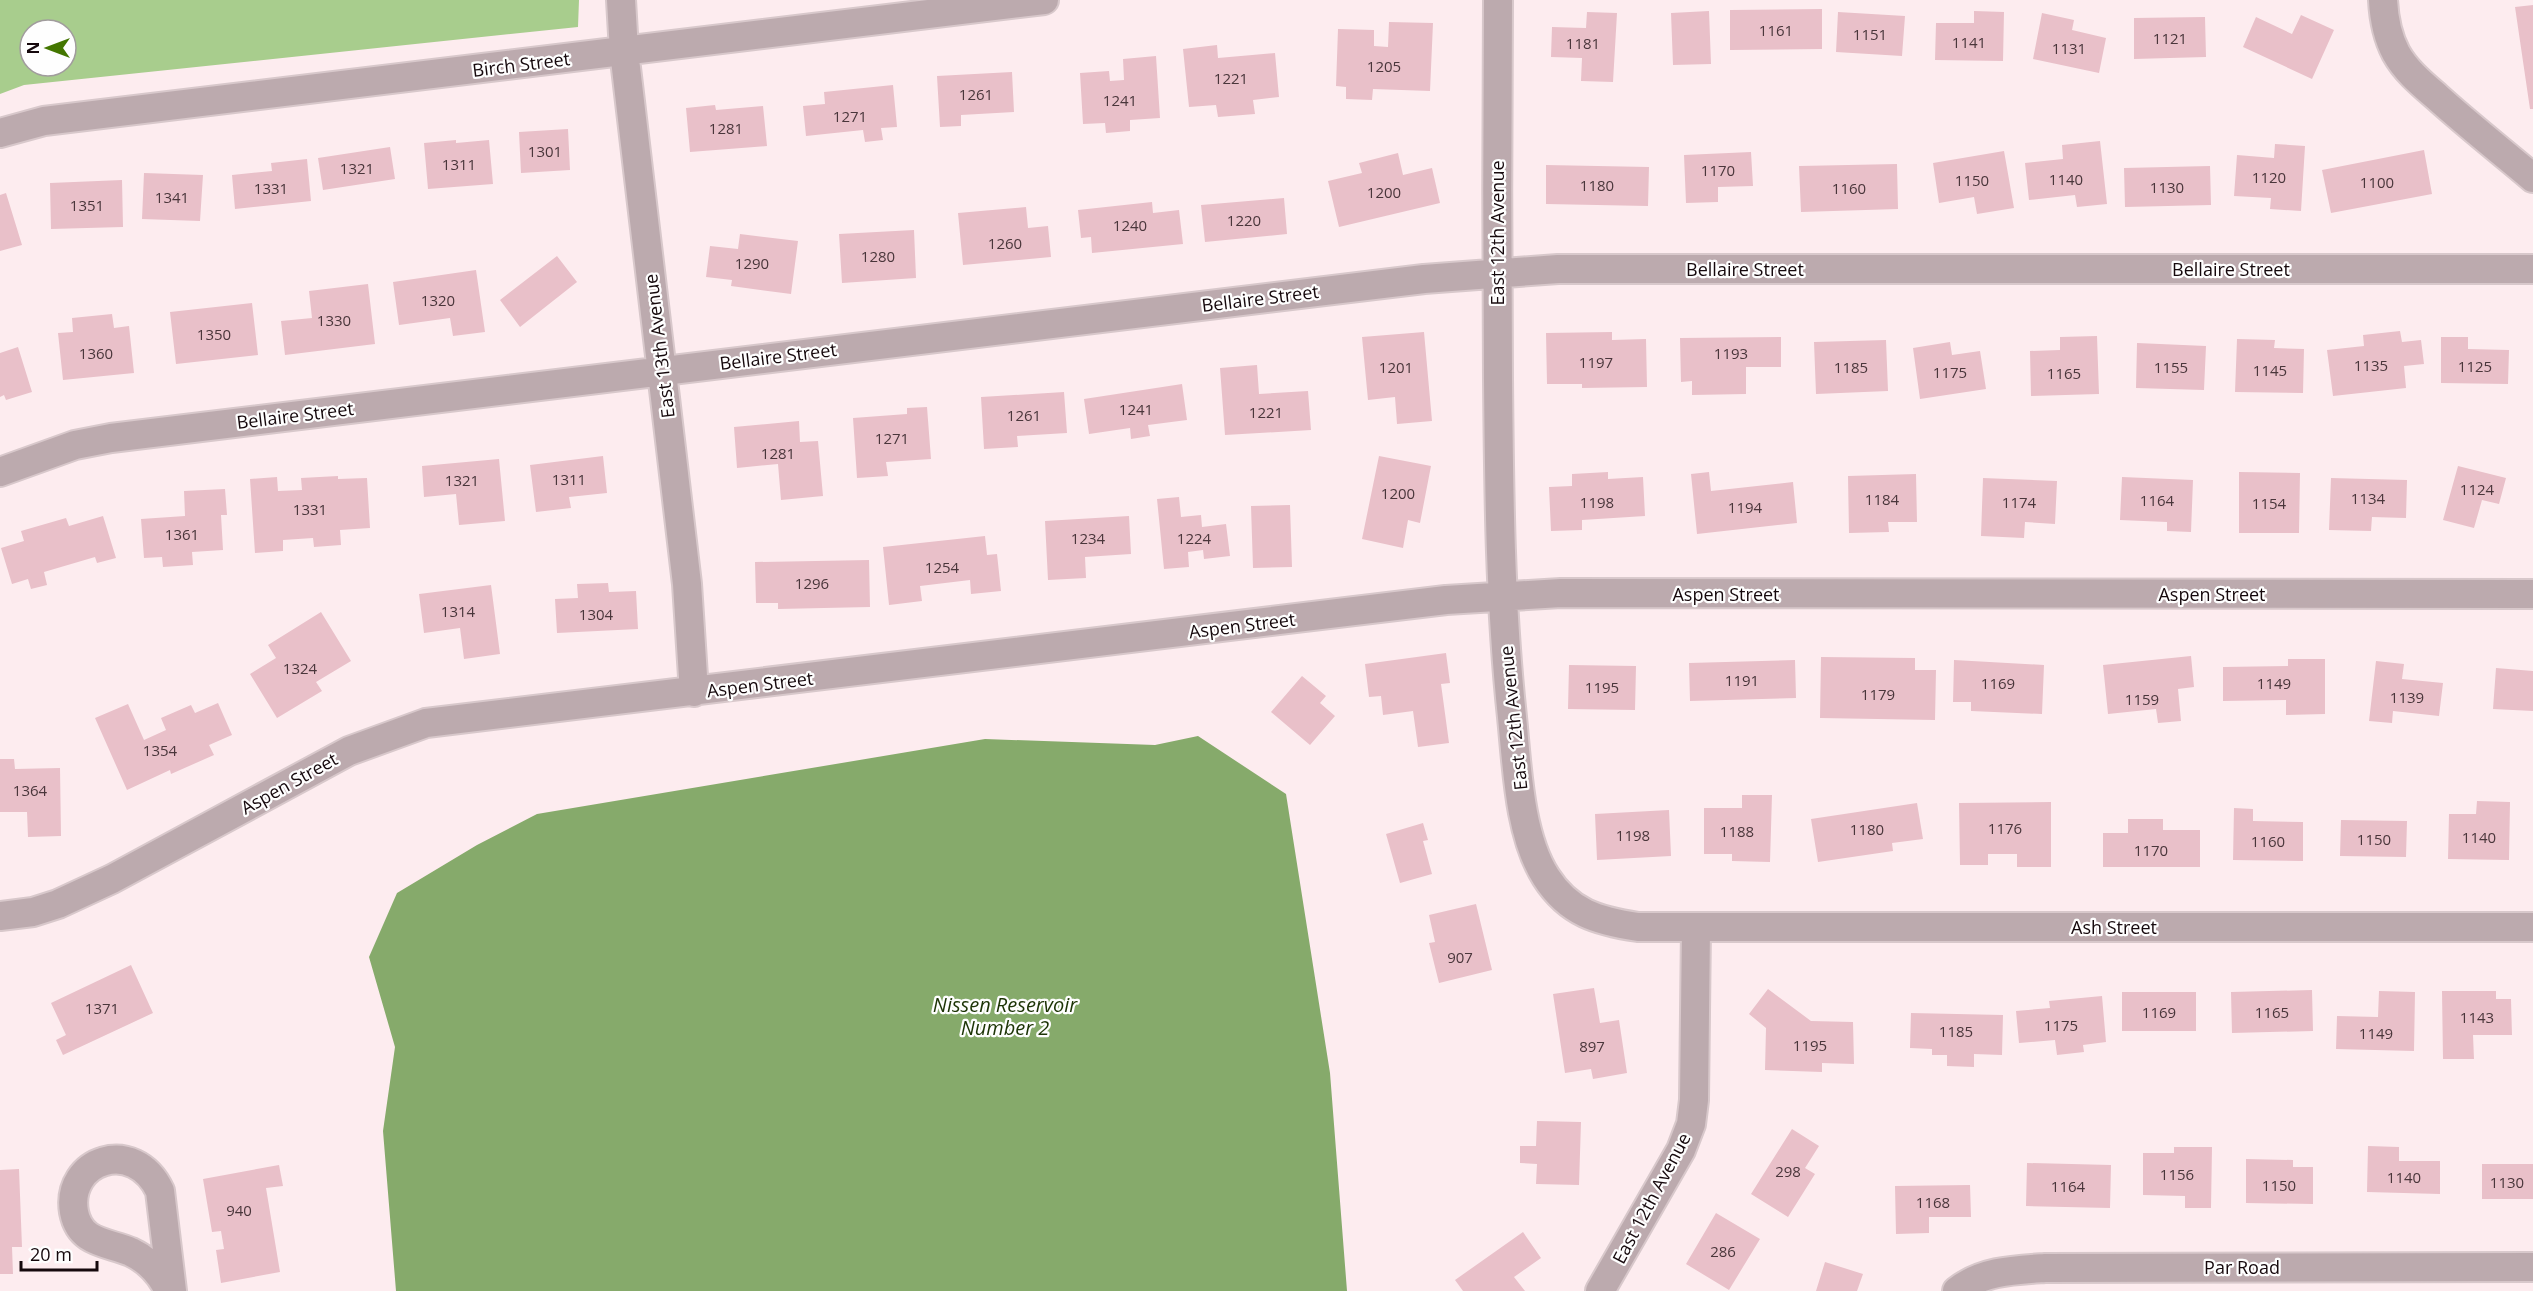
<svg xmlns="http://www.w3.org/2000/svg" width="2533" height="1291" font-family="'Open Sans',sans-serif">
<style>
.green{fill:#a8cd8d;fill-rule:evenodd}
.water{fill:#86aa6b}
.building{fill:#e9c0c9}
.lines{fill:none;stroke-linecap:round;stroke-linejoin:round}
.minor-casing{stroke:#d8c8cb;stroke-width:32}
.minor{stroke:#bcaaae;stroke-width:28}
.labels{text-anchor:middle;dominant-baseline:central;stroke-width:4.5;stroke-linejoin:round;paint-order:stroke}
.number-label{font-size:15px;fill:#4a363b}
.street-label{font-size:18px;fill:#15080c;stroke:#fefefe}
.water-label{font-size:20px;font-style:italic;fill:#1c3405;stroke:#fefefe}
</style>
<rect width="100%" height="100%" fill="#fdecef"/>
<path class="green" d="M0 0H579L578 27 24 85 0 94ZM30 30H66V66H30Z"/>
<path class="water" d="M1198 736 1286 794 1330 1073 1347 1291H396L383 1131 395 1047 369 957 397 893 477 845 537 814 985 739 1155 745Z"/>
<path class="building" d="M2533 5V109H2530L2515 7Z
M1822 9V49L1730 50V10Z
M1709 11 1711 64 1673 65 1671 13Z
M1974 11 2004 12 2003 61 1935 60 1936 23H1974Z
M1587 12 1617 13 1613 82 1581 81 1582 58 1551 57 1552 27 1586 28Z
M1838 12 1905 16 1902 56 1836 52Z
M2042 13 2074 20 2072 30 2106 38 2099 73 2033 59Z
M2301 15 2334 30 2312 79 2243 47 2256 17 2292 34Z
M2205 17 2206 57 2134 59V18Z
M1389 22 1433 23 1430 91 1373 89 1372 100 1346 99V87L1336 86 1338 29 1374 30V46L1388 47Z
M1217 45 1218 58 1275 53 1279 97 1253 100 1255 114 1218 117 1216 105 1189 107 1183 49Z
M1156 56 1160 118 1130 120V131L1106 133 1105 123 1083 124 1080 73 1109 71 1110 81 1124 80 1123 59Z
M1012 72 1014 112 961 115V126L940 127 937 76Z
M893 85 897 127 881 128 883 140 865 142 863 130 806 136 803 106 825 104 824 92Z
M715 105 716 110 763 106 767 146 690 152 686 108Z
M568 129 570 170 521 173 519 132Z
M456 140V143L489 140 493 184 428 189 424 143Z
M2100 141 2107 204 2077 207 2075 195 2029 200 2025 163 2063 159 2062 145Z
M2275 144 2305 146 2301 211 2270 209 2271 198 2234 196 2237 155 2274 158Z
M390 147 395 179 323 190 318 158Z
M2424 150 2432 194 2331 213 2322 170Z
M2004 151 2014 208 1977 214 1974 197 1939 203 1933 163Z
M1751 152 1753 186 1718 187V202L1686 203 1684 155Z
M1398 153 1403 175 1432 168 1440 203 1339 227 1328 181 1362 173 1359 163Z
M307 159 311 201 235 209 232 175 272 171 271 163Z
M1897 164 1898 209 1801 212 1799 166Z
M1546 165 1649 167 1648 206 1546 204Z
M2210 166 2211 205 2125 207 2124 168Z
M144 173 203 175 200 221 142 219Z
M122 180 123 227 51 229 50 183Z
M6 193 22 245 0 251V195Z
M1284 198 1287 234 1205 242 1201 205Z
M1152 202 1153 213 1179 210 1183 244 1092 253 1091 237 1081 238 1078 210Z
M1026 207 1028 228 1048 226 1051 257 963 265 958 213Z
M914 230 916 278 842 283 839 234Z
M740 234 798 241 791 294 731 286 732 280 706 277 710 246 738 249Z
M557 256 577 282 520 327 500 300Z
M476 270 485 332 453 336 450 318 399 325 393 282Z
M368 284 375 344 285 355 281 321 312 318 309 291Z
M252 303 258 355 176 364 170 312Z
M112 314 114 328 129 326 134 373 63 380 58 333 73 332 72 318Z
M2400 331 2402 342 2421 340 2424 364 2404 366 2406 388 2333 396 2327 350 2364 346 2363 335Z
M1424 332 1432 421 1397 424 1395 397 1368 400 1362 337Z
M1612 332V340L1646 339 1647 387 1582 388V384H1547L1546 333Z
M2097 336 2099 394 2031 396 2030 351 2060 350V337Z
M1781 337V367H1746V394L1692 395V381L1681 382 1680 338Z
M2441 337H2468V349L2509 350 2508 384 2441 383Z
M2237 339 2275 340 2274 348 2304 349 2303 393 2235 392Z
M1886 340 1888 391 1816 394 1814 342Z
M1950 342 1952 355 1980 351 1986 389 1920 399 1913 348Z
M2137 343 2206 346 2204 390 2136 388Z
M18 347 32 392 6 400 4 395 0 397V353Z
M1257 365 1259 394 1308 391 1311 430 1225 435 1220 368Z
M1182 384 1187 420 1148 425 1150 436 1131 439 1130 428 1089 434 1084 399Z
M1064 392 1067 433 1017 436 1018 447 984 449 981 397Z
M927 407 931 459 886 462 888 476 857 478 853 418 907 414V408Z
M799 421 800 442 818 441 823 496 781 500 778 464 737 468 734 427Z
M603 456 607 493 569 497 571 508 536 512 530 465Z
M1379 456 1431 466 1420 523 1408 520 1403 548 1362 539Z
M499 459 505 521 459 525 456 494 424 497 422 466Z
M2458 466 2506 478 2499 504 2482 500 2474 528 2443 520Z
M1608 472V479L1643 477 1645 516 1582 520V530L1551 531 1549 487 1572 486V474Z
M1709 472 1711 491 1793 482 1797 523 1697 534 1691 474Z
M2239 472 2300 473 2299 533H2239Z
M1916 474 1917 522H1888L1889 532 1849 533 1848 476Z
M338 476V479L367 478 370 528 340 530 341 545 314 547 313 538 283 540V551L255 553 250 479 277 477 278 491 302 490 301 478Z
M2122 477 2193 480 2191 532 2167 531V522L2120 520Z
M1983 478 2057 481 2055 524 2025 522 2024 538 1981 536Z
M2331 478 2407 480 2406 518 2372 517 2371 531 2329 530Z
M225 489 227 515H221L223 550 192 552 193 565 163 567 162 557 144 558 141 519 185 516 184 491Z
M1179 497 1181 517 1201 515 1202 527 1226 524 1230 556 1204 559 1203 550 1188 552 1189 567 1164 569 1157 499Z
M1290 505 1292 567 1253 568 1251 506Z
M103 516 116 558 97 563 95 557 44 572 47 585 31 589 28 579 12 584 1 548 24 541 21 531 66 518 69 526Z
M1129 516 1131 554 1085 557 1086 578 1048 580 1045 521Z
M985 536 987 555 997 554 1001 591 971 594 970 580 920 586 922 601 889 605 883 547Z
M869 560 870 607 778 609V603H756L755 562Z
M608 583 609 592 636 591 638 629 557 633 555 599 578 598 577 584Z
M491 585 500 654 464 659 460 628 424 633 419 594Z
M321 612 351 661 316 682 322 691 277 718 250 674 276 658 268 645Z
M1446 653 1450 683 1441 684 1449 743 1418 747 1413 711 1383 715 1381 696 1369 697 1365 664Z
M2191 656 2194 687 2178 689 2181 721 2158 723 2156 709 2108 714 2103 665Z
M1821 657 1915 658V670H1936L1935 720 1820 718Z
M2288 659H2325V714L2286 715V700L2223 701V667L2288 666Z
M1795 660 1796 698 1690 701 1689 663Z
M1954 660 2044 665 2042 714 1971 711V702H1953Z
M2376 661 2404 664 2402 679 2443 683 2439 716 2393 711 2392 723 2369 721Z
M1569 665 1636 666 1635 710 1568 709Z
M2496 668 2533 671V711L2493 709Z
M1302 676 1326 696 1320 703 1335 716 1310 745 1271 712Z
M218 703 232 735 209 745 214 755 171 774 170 770 127 790 95 718 128 704 144 740 166 730 161 718 191 705 195 713Z
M0 759H14L15 769 60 768 61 836 28 837 27 812H0Z
M1742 795H1772L1770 862 1732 861V854H1704V808H1742Z
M2477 801 2510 802 2509 860 2448 859 2449 814H2476Z
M2051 802V867H2017V854H1988V865H1960L1959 803Z
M1917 803 1923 839 1892 843 1893 851 1818 862 1811 819Z
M2234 808 2253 809V821L2303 822V861L2233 860Z
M1669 810 1671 856 1597 860 1595 814Z
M2128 819H2163V830H2200V867H2103V833H2128Z
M2341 820 2407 821 2406 857 2340 856Z
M1423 823 1428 840 1423 841 1432 874 1400 883 1386 834Z
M1476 904 1492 970 1439 983 1429 943 1435 942 1429 915Z
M131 965 153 1013 63 1055 56 1040 66 1035 51 1003Z
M1594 988 1600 1023 1619 1020 1627 1073 1593 1079 1591 1069 1565 1073 1553 994Z
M1768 989 1811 1021 1853 1022 1854 1064 1822 1063V1072L1765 1070 1766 1028 1749 1014Z
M2312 990 2313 1031 2232 1033 2231 992Z
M2379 991 2415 992 2414 1051 2336 1049 2337 1016 2378 1017Z
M2442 991H2496V999H2511L2512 1035H2473L2474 1059H2443Z
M2122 992H2196V1031H2122Z
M2102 996 2106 1042 2083 1045 2084 1052 2057 1055 2055 1040 2019 1043 2016 1011 2050 1008 2049 1001Z
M1911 1013 2003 1015 2002 1055 1974 1054V1067L1947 1066V1055H1932V1049L1910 1048Z
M1537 1121 1581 1122 1579 1185 1536 1184 1537 1164 1520 1163V1146H1536Z
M1792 1129 1819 1146 1805 1168 1815 1174 1788 1217 1751 1194Z
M2368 1146 2399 1147V1161H2440V1194L2367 1192Z
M2174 1147H2212L2211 1208H2185V1196L2143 1195V1153H2174Z
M2246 1159 2293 1160V1167H2313V1204L2246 1203Z
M2027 1163 2111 1165 2110 1208 2026 1206Z
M2482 1164H2533V1199H2482Z
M279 1165 283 1186 266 1188 280 1272 221 1283 216 1250 224 1249 221 1231 212 1232 203 1179Z
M19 1169 22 1247H12L13 1274H0V1170Z
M1970 1185 1971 1217H1929V1233L1896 1234 1895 1186Z
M1716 1213 1760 1239 1729 1290 1686 1264Z
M1523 1232 1541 1258 1514 1277 1525 1291H1463L1455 1280Z
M1825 1262 1863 1274 1857 1291H1816Z"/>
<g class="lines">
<defs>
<path id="minor" d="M621 0 624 51 687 584 694 692
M1498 0C1497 126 1497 253 1498 379 1499 492 1500 605 1512 717 1517 766 1519 835 1546 877 1569 913 1598 921 1638 927H2533
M2383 0C2384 20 2387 36 2396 53 2406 71 2422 84 2437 97 2468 125 2501 151 2533 178
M0 133 44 121 1044 0
M0 472 75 445 111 438 1424 279 1558 269H2533
M0 916 33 912 58 904 112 879 349 751 426 723 1446 600 1561 593 2533 594
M169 1291C161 1274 148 1260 131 1252 108 1242 80 1244 74 1212 65 1160 134 1136 160 1191L172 1291
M1600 1291 1681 1150 1691 1124 1694 1100 1696 927
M1957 1291C1982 1271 2014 1270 2045 1268L2533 1267"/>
</defs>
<use href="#minor" class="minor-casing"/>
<use href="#minor" class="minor"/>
</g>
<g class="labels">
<g class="number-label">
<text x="1776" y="30">1161</text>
<text x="1870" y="34">1151</text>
<text x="2170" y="38">1121</text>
<text x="1969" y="42">1141</text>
<text x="1583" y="43">1181</text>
<text x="2069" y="48">1131</text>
<text x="1384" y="66">1205</text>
<text x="1231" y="78">1221</text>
<text x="976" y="94">1261</text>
<text x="1120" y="100">1241</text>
<text x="850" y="116">1271</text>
<text x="726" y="128">1281</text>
<text x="545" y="151">1301</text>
<text x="459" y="164">1311</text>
<text x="357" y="168">1321</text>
<text x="1718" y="170">1170</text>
<text x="2269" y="177">1120</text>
<text x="2066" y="179">1140</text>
<text x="1972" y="180">1150</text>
<text x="2377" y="182">1100</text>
<text x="1597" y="185">1180</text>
<text x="2167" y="187">1130</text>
<text x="271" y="188">1331</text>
<text x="1849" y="188">1160</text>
<text x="1384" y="192">1200</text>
<text x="172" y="197">1341</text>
<text x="87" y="205">1351</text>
<text x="1244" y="220">1220</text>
<text x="1130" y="225">1240</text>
<text x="1005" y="243">1260</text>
<text x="878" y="256">1280</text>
<text x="752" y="263">1290</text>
<text x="438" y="300">1320</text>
<text x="334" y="320">1330</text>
<text x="214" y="334">1350</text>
<text x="96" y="353">1360</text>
<text x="1731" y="353">1193</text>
<text x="1596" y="362">1197</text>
<text x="2371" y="365">1135</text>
<text x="2475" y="366">1125</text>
<text x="1396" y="367">1201</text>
<text x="1851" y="367">1185</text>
<text x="2171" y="367">1155</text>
<text x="2270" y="370">1145</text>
<text x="1950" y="372">1175</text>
<text x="2064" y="373">1165</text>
<text x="1136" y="409">1241</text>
<text x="1266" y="412">1221</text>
<text x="1024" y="415">1261</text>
<text x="892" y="438">1271</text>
<text x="778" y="453">1281</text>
<text x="569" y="479">1311</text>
<text x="462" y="480">1321</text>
<text x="2477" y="489">1124</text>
<text x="1398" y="493">1200</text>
<text x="2368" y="498">1134</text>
<text x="1882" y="499">1184</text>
<text x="2157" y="500">1164</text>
<text x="1597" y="502">1198</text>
<text x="2019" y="502">1174</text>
<text x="2269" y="503">1154</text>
<text x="1745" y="507">1194</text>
<text x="310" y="509">1331</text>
<text x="182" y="534">1361</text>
<text x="1088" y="538">1234</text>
<text x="1194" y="538">1224</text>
<text x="942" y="567">1254</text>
<text x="812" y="583">1296</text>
<text x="458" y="611">1314</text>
<text x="596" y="614">1304</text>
<text x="300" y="668">1324</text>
<text x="1742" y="680">1191</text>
<text x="1998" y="683">1169</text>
<text x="2274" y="683">1149</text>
<text x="1602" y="687">1195</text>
<text x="1878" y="694">1179</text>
<text x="2407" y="697">1139</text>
<text x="2142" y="699">1159</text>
<text x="160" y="750">1354</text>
<text x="30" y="790">1364</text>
<text x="2005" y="828">1176</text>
<text x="1867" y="829">1180</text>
<text x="1737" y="831">1188</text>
<text x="1633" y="835">1198</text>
<text x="2479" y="837">1140</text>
<text x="2374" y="839">1150</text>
<text x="2268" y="841">1160</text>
<text x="2151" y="850">1170</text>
<text x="1460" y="957">907</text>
<text x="102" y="1008">1371</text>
<text x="2159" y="1012">1169</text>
<text x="2272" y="1012">1165</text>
<text x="2477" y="1017">1143</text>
<text x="2061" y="1025">1175</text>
<text x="1956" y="1031">1185</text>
<text x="2376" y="1033">1149</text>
<text x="1810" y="1045">1195</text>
<text x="1592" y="1046">897</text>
<text x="1788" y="1171">298</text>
<text x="2177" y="1174">1156</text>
<text x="2404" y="1177">1140</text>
<text x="2507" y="1182">1130</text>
<text x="2279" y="1185">1150</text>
<text x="2068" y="1186">1164</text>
<text x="1933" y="1202">1168</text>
<text x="239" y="1210">940</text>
<text x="1723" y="1251">286</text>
</g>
<g class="street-label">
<text transform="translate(521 64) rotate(-7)">Birch Street</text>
<text transform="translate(1497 233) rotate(-90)">East 12th Avenue</text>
<text x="1745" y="269">Bellaire Street</text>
<text x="2231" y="269">Bellaire Street</text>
<text transform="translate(1260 298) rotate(-7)">Bellaire Street</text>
<text transform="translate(659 346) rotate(-97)">East 13th Avenue</text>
<text transform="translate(778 356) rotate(-7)">Bellaire Street</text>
<text transform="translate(295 415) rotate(-7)">Bellaire Street</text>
<text x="1726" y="594">Aspen Street</text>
<text x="2212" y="594">Aspen Street</text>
<text transform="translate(1242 625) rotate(-7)">Aspen Street</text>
<text transform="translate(760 684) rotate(-7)">Aspen Street</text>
<text transform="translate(1513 718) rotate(-96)">East 12th Avenue</text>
<text transform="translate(289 783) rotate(-29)">Aspen Street</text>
<text x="2114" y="927">Ash Street</text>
<text transform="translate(1651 1198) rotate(-62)">East 12th Avenue</text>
<text x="2242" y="1267">Par Road</text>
</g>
<g class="water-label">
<text x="1005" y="1004">Nissen Reservoir<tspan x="1005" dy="23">Number 2</tspan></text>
</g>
</g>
<g transform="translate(48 48) rotate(270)"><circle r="28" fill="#fefefe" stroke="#a19c9d" stroke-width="1.5"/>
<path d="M0-4.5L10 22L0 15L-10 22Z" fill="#437600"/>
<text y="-9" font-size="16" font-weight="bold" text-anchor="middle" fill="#15080c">N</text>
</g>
<path d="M21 1261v9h76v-9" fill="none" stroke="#15080c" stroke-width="3"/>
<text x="30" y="1261" font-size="18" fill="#15080c" stroke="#fefefe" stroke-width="4.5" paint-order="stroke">20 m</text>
</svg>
